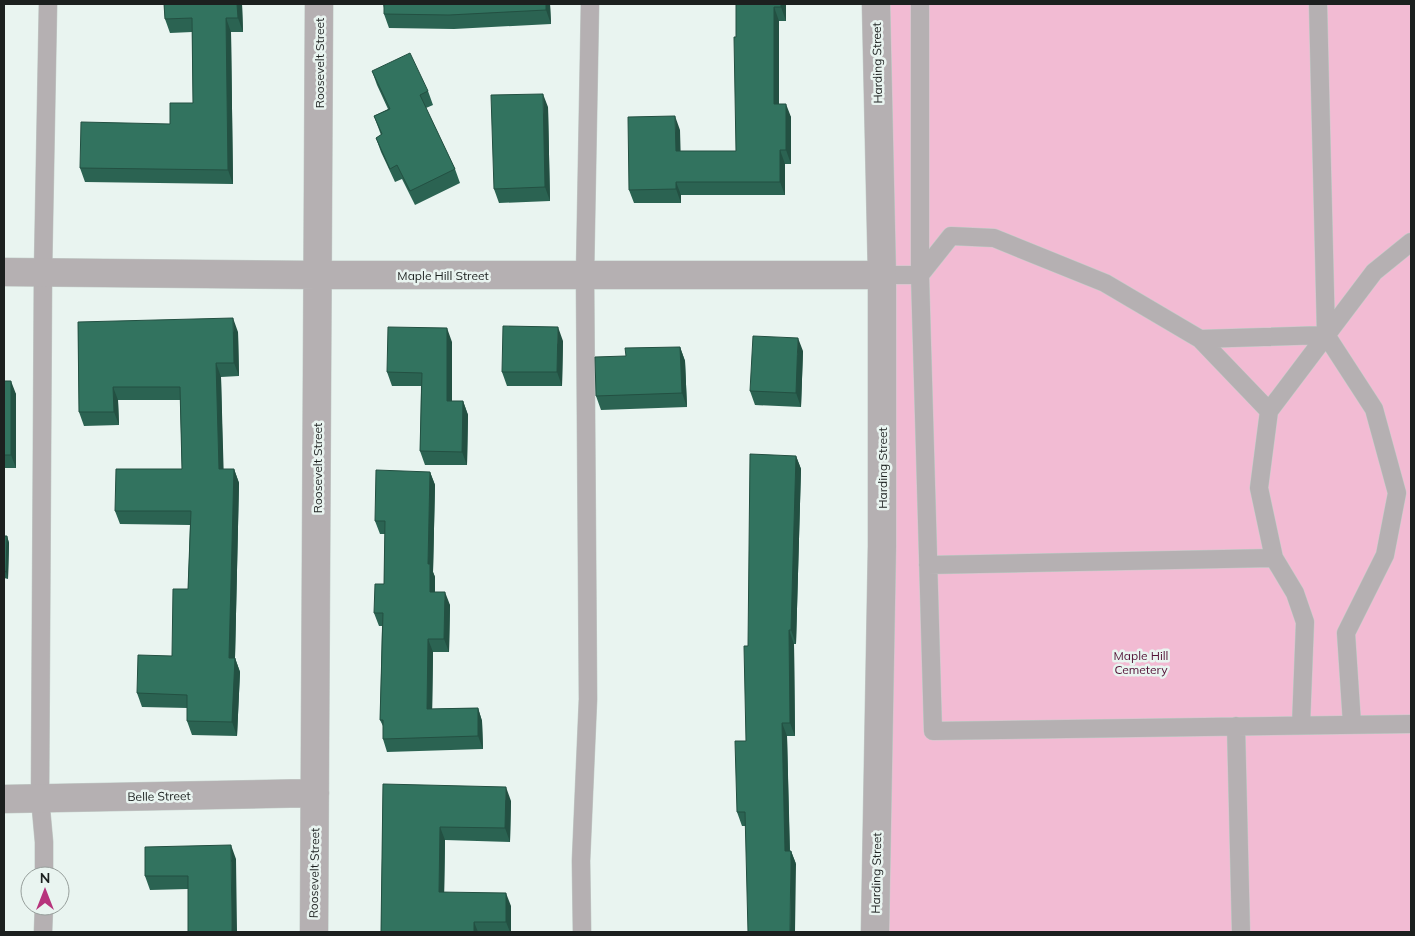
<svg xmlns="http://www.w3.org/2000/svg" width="1415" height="936" font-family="Mulish,sans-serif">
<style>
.green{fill:#f2bbd3}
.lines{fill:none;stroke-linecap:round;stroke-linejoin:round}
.service-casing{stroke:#c4ceca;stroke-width:19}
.minor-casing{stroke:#c4ceca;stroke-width:29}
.service{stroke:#b5b0b2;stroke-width:18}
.minor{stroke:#b5b0b2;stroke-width:28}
.wall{fill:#2b6352}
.shaded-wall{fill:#235042}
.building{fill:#32735f;stroke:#235042}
.labels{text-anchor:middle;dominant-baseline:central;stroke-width:5;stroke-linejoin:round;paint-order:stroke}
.street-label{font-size:12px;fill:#1c201f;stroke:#e9f4f0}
.park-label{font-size:12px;fill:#531136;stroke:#e9f4f0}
</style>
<rect width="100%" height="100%" fill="#e9f4f0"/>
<path class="green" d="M875 4H1411V932H871Z"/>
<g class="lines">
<defs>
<path id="service" d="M920 4V275L933 731 1411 724
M882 275H920L951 236 994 238 1105 283 1200 339 1326 335 1318 4
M1326 335 1374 409 1397 493 1385 555 1346 633 1352 724
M1200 339 1269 411
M1274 558 1295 593 1305 622 1301 725
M928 565 1274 558 1259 488 1269 411 1374 272 1411 242
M1236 726 1241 932
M44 876V842L40 798 43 272 48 4
M43 932 44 906
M582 932 581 861 588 699 585 275 590 4"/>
<path id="minor" d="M4 272 318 275H882
M4 799 315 793
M314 932 319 4
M875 932 882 546V275L876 4"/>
</defs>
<use href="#service" class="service-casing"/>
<use href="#minor" class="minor-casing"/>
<use href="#service" class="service"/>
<use href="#minor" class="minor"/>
</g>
<path class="wall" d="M164 4H242L243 32H231L233 184 85 182 80 168 170 124 193 103 192 32 170 33 165 19Z
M383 4H550L551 24 454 29 389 28 384 14V8Z
M736 4H786V21H779V104L791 117V164H785V195H681V203H634L629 190 680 130V151H736Z
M372 71 428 91 433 105 426 108 455 169 460 183 415 205 402 179 395 182 381 152 376 138 381 135 374 116 388 109 377 85Z
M548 107 550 201 499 203 494 189Z
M78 322 238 332 239 376 221 377 223 469H234L239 483 235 658 240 672 237 736 192 735 187 721V708L142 707 137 693 172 656 188 589 190 525 120 524 115 511 182 469 180 400H118L119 425 84 426 79 412Z
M563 341 562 386H507L502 372Z
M452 342V401H463L468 415 467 465H425L420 451 421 386H392L387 372Z
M680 347 685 361 687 407 601 410 596 396 626 356Z
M803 351 801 407 755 405 750 391Z
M4 381 16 394V468H4Z
M796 456 801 469 796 644H794L795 736H787L790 851H791L796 864 745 826H742L737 812 746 741 748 646Z
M430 472 435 485 433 572 435 577V592L450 605 449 652H433L432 709 478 708 482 721 483 749 387 752 383 739V726L380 720 382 626H379L374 613 384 584 385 534H380L375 521Z
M4 536H7L9 543 8 579 4 578Z
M383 784 511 801 510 842 445 840 444 892 511 906V932H381Z
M236 859 188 889 150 890 145 876Z"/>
<path class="shaded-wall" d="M237 4H242L243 32 238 18Z
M546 4H550L551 24 546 10Z
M781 4H786V21L781 7Z
M774 7 779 21V118L774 104Z
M226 18 231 32 233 184 228 170Z
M543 94 548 107 550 201 545 187Z
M786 104 791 117V164L786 150Z
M675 116 680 130 681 165 676 151Z
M780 150 785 164V195L780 182Z
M676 182 681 195V203L676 189Z
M233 318 238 332 239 376 234 363Z
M558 327 563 341 562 386 557 372Z
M447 328 452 342V414L447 401Z
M798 338 803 351 801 407 796 393Z
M680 347 685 361 687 407 682 393Z
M216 363 221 377 224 483 219 469Z
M11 381 16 394V468L11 455Z
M113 387 118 400 119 425 114 412Z
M463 401 468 415 467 465 462 452Z
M796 456 801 469 796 644 791 630Z
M234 469 239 483 235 658 240 672 237 736 232 722 229 658Z
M430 472 435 485 433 572 435 577V605L430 592 428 564Z
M7 536 9 543 8 579 6 572Z
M445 592 450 605 449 652 444 639Z
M789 630 794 644 795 736 790 723Z
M428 639 433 652 432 723 427 709Z
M478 708 482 721 483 749 478 736Z
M782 723 787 736 790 864 785 851Z
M506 787 511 801 510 842 505 828Z
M440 827 445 840 444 905 439 892Z
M231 845 236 859 237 932H232Z
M791 851 796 864 795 932H790Z
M506 893 511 906V932H510L506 922Z
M474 922 478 932H474Z"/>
<path class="building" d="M164 4H237L238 18H226L228 170 80 168 81 122 170 124V103H193L192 18 165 19Z
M384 4H546V10L449 15 384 14Z
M736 4H781V7H774V104H786V150H780V182H676V189L629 190 628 117 675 116 676 151H736L734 37H736Z
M410 53 428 91 420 95 455 169 410 191 397 165 390 169 376 138 382 134 374 116 390 109 372 71Z
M543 94 545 187 494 189 491 95Z
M233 318 234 363H216L219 469H234L229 658H235L232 722 187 721V695L137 693 138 655 172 656 173 589H188L191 511H115L116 469H182L180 387H113L114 412H79L78 322Z
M503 326 558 327 557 372H502Z
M388 327 447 328V401H463L462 452 420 451 422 373 387 372Z
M753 336 798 338 796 393 750 391Z
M680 347 682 393 596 396 595 357 626 356 625 348Z
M4 381H11V455H4Z
M750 454 796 456 791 630H789L790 723H782L785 851H791L790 932H748L745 812H737L735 741H746L744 646H748Z
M376 470 430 472 428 564H430V592H445L444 639H428L427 709 478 708V736L383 739V720H380L383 613H374L375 584H384L385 521H375Z
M4 536H7L6 572 4 571Z
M383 784 506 787 505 828 440 827 439 892 506 893V922H474V932H381Z
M231 845 232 932H188V876H145V847Z"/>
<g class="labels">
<g class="street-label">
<text transform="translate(319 63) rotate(-90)">Roosevelt Street</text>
<text transform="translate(877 63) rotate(-91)">Harding Street</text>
<text x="443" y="275">Maple Hill Street</text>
<text transform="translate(317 468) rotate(-90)">Roosevelt Street</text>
<text transform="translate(882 468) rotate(-90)">Harding Street</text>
<text transform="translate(159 796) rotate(-1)">Belle Street</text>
<text transform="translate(314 873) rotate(-89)">Roosevelt Street</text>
<text transform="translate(876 873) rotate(-89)">Harding Street</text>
</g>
<g class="park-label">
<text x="1141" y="655">Maple Hill<tspan x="1141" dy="14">Cemetery</tspan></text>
</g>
</g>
<rect width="1415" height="936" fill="none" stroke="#1c201f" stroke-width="10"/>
<g transform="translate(45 891)"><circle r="24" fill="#e9f4f0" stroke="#979f9c"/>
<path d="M0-4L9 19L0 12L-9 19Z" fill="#b7347c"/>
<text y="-8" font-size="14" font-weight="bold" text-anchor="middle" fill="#1c201f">N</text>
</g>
</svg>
